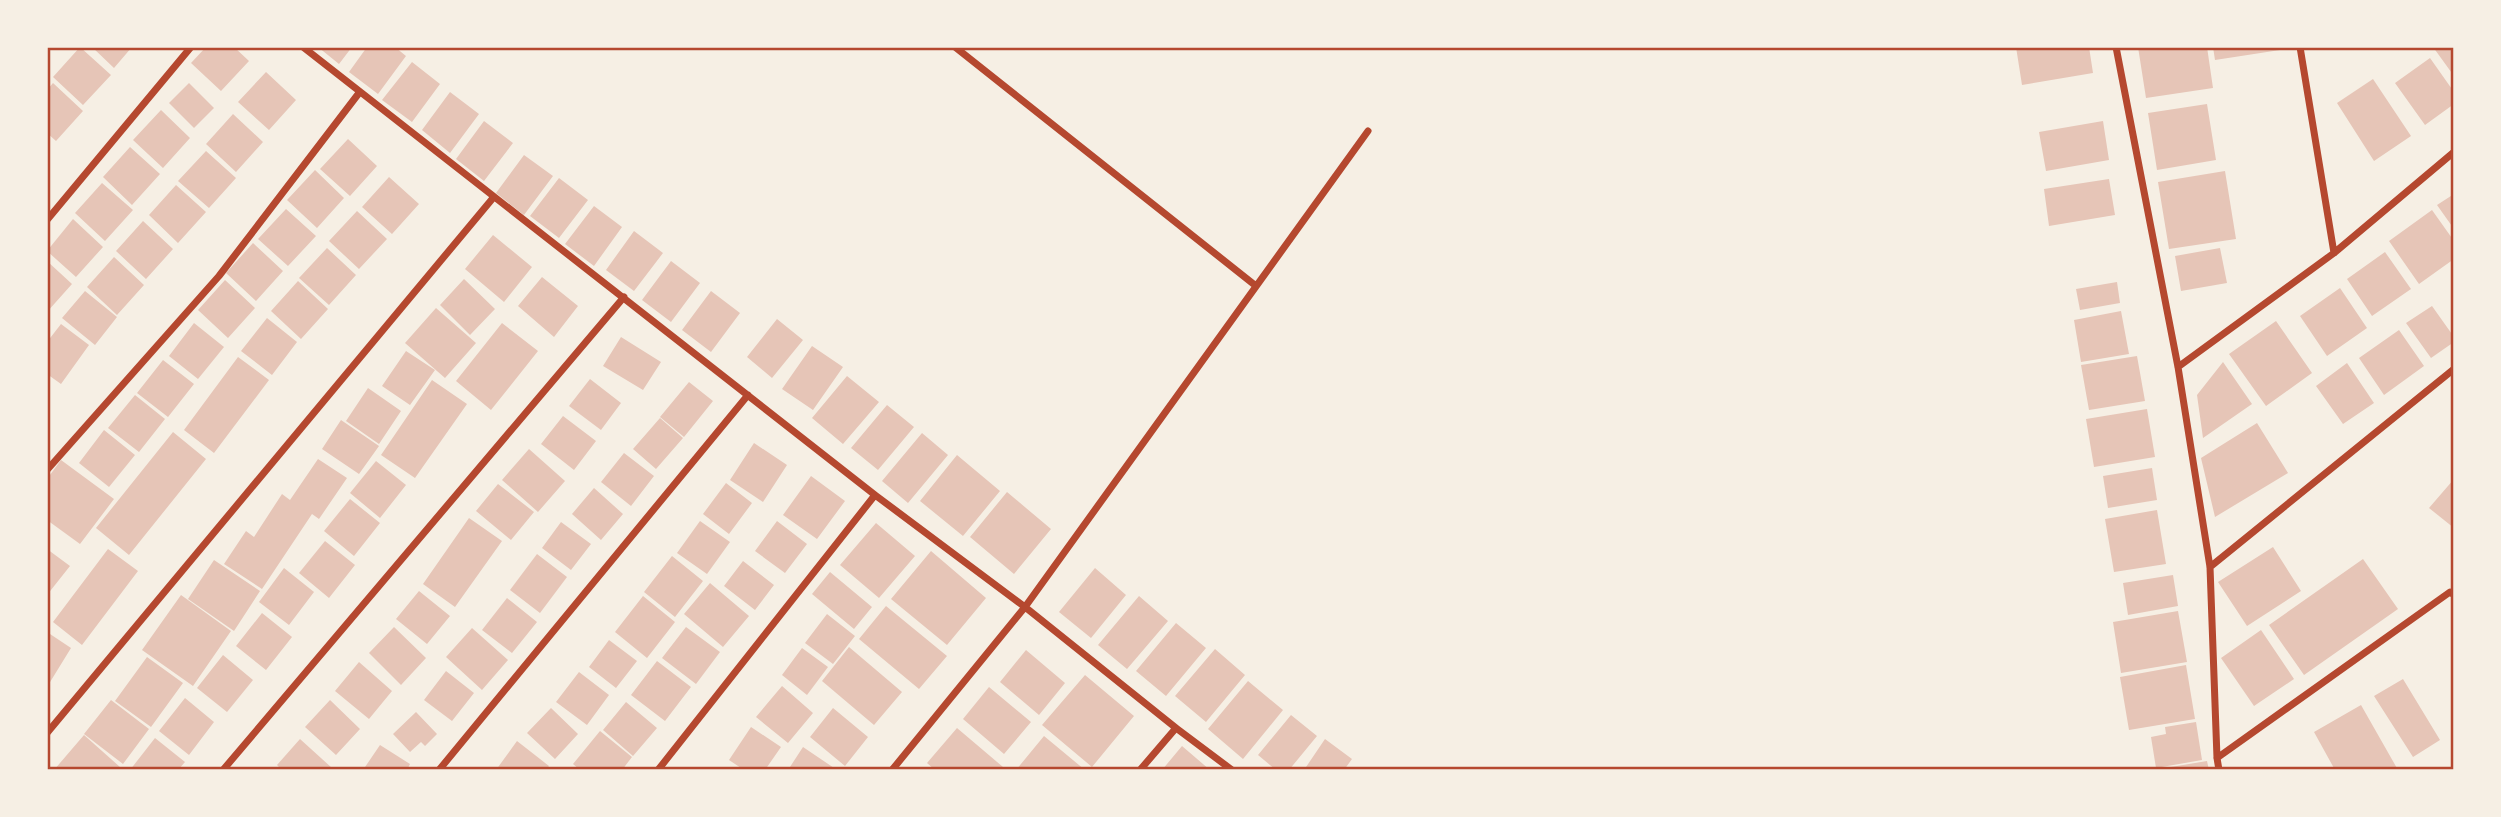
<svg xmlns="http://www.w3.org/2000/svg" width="2501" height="817" font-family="'Nunito Sans',sans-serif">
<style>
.building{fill:#e6c5b7}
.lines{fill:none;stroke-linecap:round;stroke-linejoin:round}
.minor{stroke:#b5482f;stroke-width:7}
.neatline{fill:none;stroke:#b5482f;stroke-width:2.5}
</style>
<rect width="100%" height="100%" fill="#f6efe4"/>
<path class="building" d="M80 47 111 75 83 105 53 77Z
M92 47H132L114 68Z
M206 47H234L249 61 221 91 191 63Z
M318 47H352L339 64Z
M367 47H395L406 56 378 94 349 72Z
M2016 47H2089L2093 73 2022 85Z
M2138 47H2207L2213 88 2146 98Z
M2213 47H2279L2280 50 2215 60Z
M2433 47H2454V76Z
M2430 58 2454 92V104L2425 125 2395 83Z
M412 62 440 84 412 122 382 100Z
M266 72 296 100 269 130 238 102Z
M2373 79 2411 136 2374 161 2337 103Z
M53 83 83 111 56 141 47 133V90Z
M189 83 214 108 194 128 169 103Z
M450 92 479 114 450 153 422 130Z
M2207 104 2216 160 2157 170 2148 113Z
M161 110 190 138 163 168 133 140Z
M233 114 263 142 236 172 206 144Z
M484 121 513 143 484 181 456 159Z
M2103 121 2109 160 2046 171 2039 132Z
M348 139 377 166 350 196 320 169Z
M130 147 160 174 132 205 103 177Z
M206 151 236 178 209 208 178 181Z
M524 155 553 176 524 215 496 193Z
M315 170 344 198 317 228 287 200Z
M2225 171 2236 239 2169 249 2158 182Z
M389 177 419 204 392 234 362 207Z
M559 178 588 200 559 238 530 216Z
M2109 179 2115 215 2049 226 2044 189Z
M102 183 133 210 105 241 75 213Z
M176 185 206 212 178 243 149 215Z
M2454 194V229L2437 205Z
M594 206 622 227 594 266 565 244Z
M286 209 316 236 288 266 258 239Z
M2432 210 2454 241V259L2419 284 2389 241Z
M357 211 387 239 359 269 329 241Z
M73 219 103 247 76 277 47 251Z
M143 221 173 249 146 279 116 251Z
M634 231 663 253 634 291 606 270Z
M493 235 532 267 504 302 465 269Z
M253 243 283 271 256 301 226 273Z
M327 248 356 275 329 305 299 278Z
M2220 248 2227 283 2181 291 2175 256Z
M2385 252 2411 289 2372 316 2347 279Z
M114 257 144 285 117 315 87 287Z
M47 261 72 284 47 312Z
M671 261 700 283 671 322 642 300Z
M542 277 578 306 554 337 518 306Z
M464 279 495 309 470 335 440 305Z
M225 280 255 308 228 338 198 310Z
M298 281 328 309 301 339 271 311Z
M2117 282 2120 303 2080 310 2076 289Z
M2340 288 2367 328 2327 356 2300 316Z
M85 291 117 317 95 345 62 318Z
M711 291 740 313 711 352 682 330Z
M2432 306 2454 337V342L2431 358 2406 323Z
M436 308 476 343 445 378 405 343Z
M2121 311 2129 354 2081 362 2074 320Z
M267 318 297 342 272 375 241 351Z
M777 319 803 340 772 378 747 357Z
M2276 321 2312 373 2266 406 2229 354Z
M194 323 224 347 198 379 169 356Z
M502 323 538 351 491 410 456 381Z
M61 324 89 345 61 384 47 374V342Z
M2399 330 2424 366 2384 395 2359 358Z
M621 337 661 362 643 390 603 366Z
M812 346 843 367 813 410 782 389Z
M406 351 435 370 410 405 382 386Z
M2137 356 2145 401 2089 410 2081 365Z
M238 357 269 380 214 453 184 430Z
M163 360 194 384 168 417 137 393Z
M2223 362 2252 404 2203 438 2197 395Z
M2347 363 2374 403 2343 424 2316 386Z
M847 376 879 402 843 444 812 418Z
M590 379 621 403 601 430 569 406Z
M432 380 467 404 415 478 381 455Z
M689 382 713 401 684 437 660 417Z
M368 388 401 411 379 444 346 421Z
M135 395 165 419 139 452 108 428Z
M887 405 914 427 878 470 851 448Z
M2147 409 2155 457 2094 467 2086 419Z
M563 416 596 441 574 470 541 444Z
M660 418 683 438 656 469 633 449Z
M341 420 379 446 359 474 322 449Z
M2257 423 2288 473 2215 517 2201 458Z
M104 430 135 455 109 487 79 463Z
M173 432 206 459 129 555 96 528Z
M922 433 948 455 908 503 882 481Z
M754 443 787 465 763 502 730 480Z
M529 449 565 481 538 512 502 480Z
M624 453 654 476 631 506 601 482Z
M957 455 1000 491 963 536 920 501Z
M318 459 347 478 319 519 312 514 262 589 224 564 246 531 254 537 282 494 290 500Z
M61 460 114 499 80 544 47 520V496L50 492 47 490V479Z
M376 461 406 485 380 518 350 493Z
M2152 468 2157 500 2108 508 2103 476Z
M811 476 845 501 817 539 783 515Z
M2454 479V528L2429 508Z
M726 483 752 503 729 534 703 514Z
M498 484 534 512 511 540 476 511Z
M594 488 623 514 601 540 572 514Z
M1007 492 1051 529 1014 574 970 537Z
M350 499 380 523 354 556 324 531Z
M2157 510 2166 564 2114 572 2105 519Z
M469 518 502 541 455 607 423 584Z
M700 521 730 542 707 574 677 553Z
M777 521 807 544 785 573 755 551Z
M561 522 591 544 571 570 542 548Z
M876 523 915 556 879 598 840 565Z
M325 541 355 565 329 598 299 573Z
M2273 547 2301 591 2247 626 2218 582Z
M47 549 70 566 47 595Z
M108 549 138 571 82 645 53 622Z
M931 551 986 598 947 645 891 599Z
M537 554 567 577 540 613 510 590Z
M672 556 703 581 675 617 644 592Z
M2363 559 2398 609 2304 675 2269 625Z
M214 560 260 591 234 631 188 599Z
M743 561 774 585 755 610 724 586Z
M284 568 314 592 289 625 259 602Z
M1095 568 1126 595 1091 638 1059 612Z
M830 572 872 607 854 629 812 594Z
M2173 575 2178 606 2128 615 2123 583Z
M710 583 749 616 723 647 684 614Z
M419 591 450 616 427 644 396 619Z
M181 595 231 631 193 686 142 650Z
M643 596 675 622 647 658 615 632Z
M1139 596 1168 621 1127 669 1098 645Z
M507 598 537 622 512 653 482 630Z
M886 606 947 656 919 689 859 639Z
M2178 611 2187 662 2121 673 2113 622Z
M262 613 292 637 266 670 236 646Z
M827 614 855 636 833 664 805 643Z
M1176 623 1206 648 1166 696 1136 671Z
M394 627 426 658 401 685 369 653Z
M686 627 720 652 696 684 662 658Z
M472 628 508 660 482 690 446 657Z
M2261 630 2294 679 2254 706 2221 658Z
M47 632 71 648 47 687Z
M609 640 637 661 616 688 589 667Z
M849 647 902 692 874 725 822 681Z
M802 648 828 667 807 695 782 675Z
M1215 649 1245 675 1206 722 1175 696Z
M1026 650 1065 683 1039 715 1000 682Z
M223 655 253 680 227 712 197 688Z
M147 657 183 683 151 727 115 701Z
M657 661 691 687 665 721 631 695Z
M359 662 392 691 369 719 335 691Z
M2186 665 2195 719 2129 730 2120 677Z
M446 671 474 693 452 721 424 700Z
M579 672 609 695 587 725 556 702Z
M1085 675 1134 716 1092 767 1042 725Z
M2403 679 2440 740 2413 757 2374 696Z
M1248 681 1283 710 1243 759 1208 729Z
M782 686 813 713 788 743 756 717Z
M989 687 1031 722 1004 754 963 719Z
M185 698 214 722 189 755 159 731Z
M111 700 149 729 123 764 84 734Z
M330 700 360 729 336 755 305 727Z
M626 702 657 728 633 756 603 730Z
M2361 705 2398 770H2335L2314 732Z
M551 708 578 734 555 759 527 733Z
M833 708 868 737 845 766 810 737Z
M416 712 437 734 425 746 421 742 410 752 393 734Z
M1291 715 1317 736 1289 770H1276L1258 755Z
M2196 722 2202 760 2156 768 2151 737 2166 734 2165 727Z
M751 727 781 747 765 770H744L729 760Z
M957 728 1003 767 1000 770H935L927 763Z
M600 731 632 757 622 770H580L573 764Z
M84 735 120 767 118 770H54Z
M1044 736 1085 770H1016Z
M155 738 185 762 178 770H130Z
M300 739 332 768 331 770H282L277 765Z
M1325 739 1352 759 1344 770H1304Z
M517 741 549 766 546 770H496Z
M380 745 410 764 407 770H363Z
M1182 746 1210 770H1162Z
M803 747 837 770H788Z
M2207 761 2209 770H2165V768Z"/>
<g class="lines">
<path class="minor" d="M303 47 875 495 1025 607 1176 728 1232 770
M955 47 1256 286
M2116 47 2178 367 2210 567 2217 758 2219 770
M2300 47 2334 253
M47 220 191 47
M2178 367 2334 253 2454 152
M47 470 219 276 359 93
M2210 567 2454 369
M47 733 493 198
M2217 758 2450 592 2454 595
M223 770 624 297
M439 770 748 395
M658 770 875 495
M892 770 1025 607 1368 131
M1140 770 1176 728"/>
</g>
<rect width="2501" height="817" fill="none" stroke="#f6efe4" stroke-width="98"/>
<rect x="49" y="49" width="2403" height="719" class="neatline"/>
</svg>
